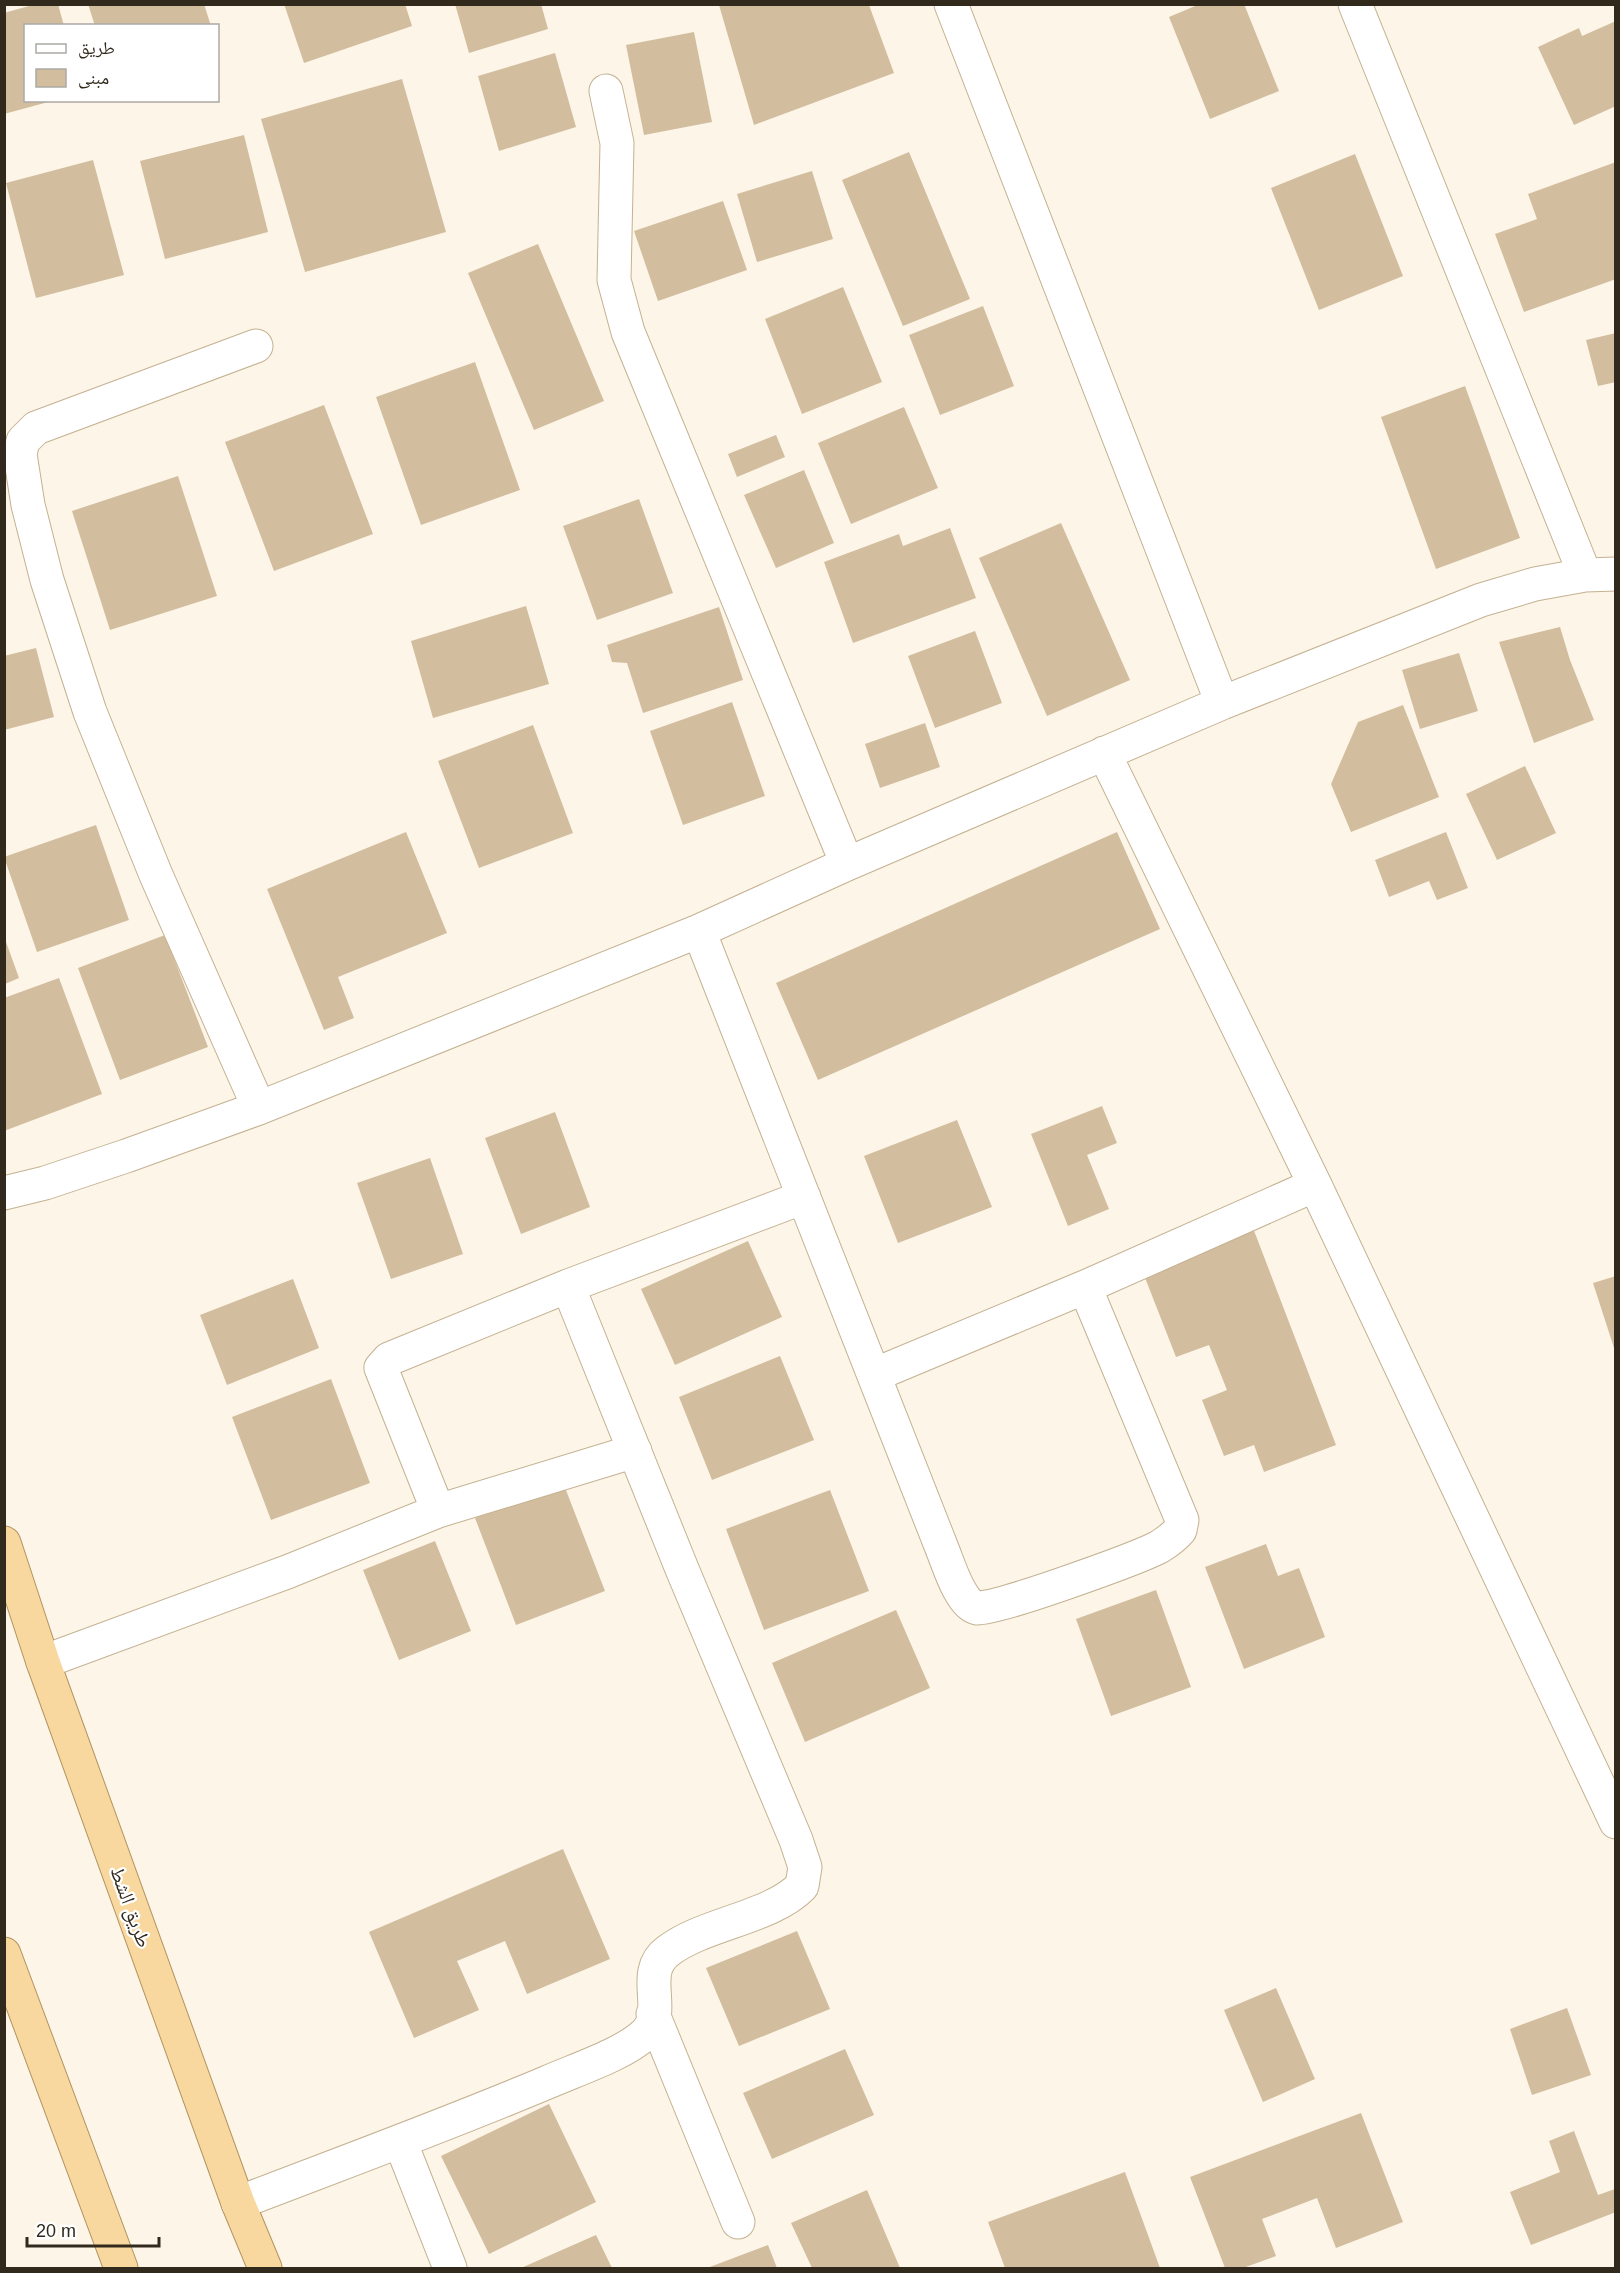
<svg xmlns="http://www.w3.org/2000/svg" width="1620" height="2273" font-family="Arial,'Noto Naskh Arabic',sans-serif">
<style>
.building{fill:#d2be9e}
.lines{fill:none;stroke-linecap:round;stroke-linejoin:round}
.minor-casing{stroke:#c4b191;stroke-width:35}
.trunk-casing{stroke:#b19460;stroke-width:35}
.minor{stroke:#fff;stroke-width:33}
.trunk{stroke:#f8d89e;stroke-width:33}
.labels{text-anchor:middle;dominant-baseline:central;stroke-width:4.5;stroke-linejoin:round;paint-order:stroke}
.street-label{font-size:20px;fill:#30291c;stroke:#fff}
</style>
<rect width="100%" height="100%" fill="#fdf5e8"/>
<path class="building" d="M36 4H58L64 26H26V100L52 101 4 114V13Z
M88 4H204L211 26H95Z
M284 4H405L412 26 304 63Z
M455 4H541L548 29 469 53Z
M1200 4H1244L1279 91 1210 119 1169 17Z
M719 5H869L894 73 754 125Z
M1616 21V106L1574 125 1538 47 1579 28 1582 36Z
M694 32 712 122 644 135 626 45Z
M555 53 576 127 499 151 478 76Z
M402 79 446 232 305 272 261 119Z
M244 135 268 232 165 259 140 161Z
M909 152 970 299 903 326 842 180Z
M1355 154 1403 276 1319 310 1271 188Z
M93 160 124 275 36 298 6 183Z
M1616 162V279L1524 312 1495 234 1537 219 1528 194Z
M812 171 833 239 757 262 737 194Z
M723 201 747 270 658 301 634 231Z
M538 244 604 401 534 430 468 273Z
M843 287 882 382 802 414 765 319Z
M983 306 1014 386 940 415 909 335Z
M1616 333V382L1598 386 1586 340Z
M475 362 520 490 421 525 376 397Z
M1465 386 1520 538 1436 569 1381 417Z
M324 405 373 534 274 571 225 442Z
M904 407 938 488 851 524 818 443Z
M776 435 785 457 737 477 728 454Z
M804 470 834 543 776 568 744 495Z
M178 476 217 596 110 630 72 511Z
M639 499 673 593 597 620 563 526Z
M1061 523 1130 680 1047 716 979 558Z
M950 528 976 598 853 643 824 562 899 534 903 546Z
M526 606 549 684 433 718 411 641Z
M719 607 743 680 643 713 627 663 612 662 607 645Z
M1560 627 1570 660 1594 720 1534 743 1499 642Z
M975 631 1002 703 935 728 908 656Z
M36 648 54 717 4 730V656Z
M1459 653 1478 711 1420 729 1402 670Z
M732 702 765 796 683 825 650 731Z
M1403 705 1439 797 1351 832 1331 784 1358 722Z
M925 723 940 767 880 788 865 744Z
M533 725 573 833 479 868 438 761Z
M1525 766 1556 833 1497 860 1466 794Z
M96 825 129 920 37 952 4 857Z
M406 832 447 933 338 977 354 1018 324 1030 267 889Z
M1117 832 1160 929 818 1080 776 983Z
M1446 832 1468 888 1437 900 1429 881 1389 897 1375 860Z
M165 935 208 1047 120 1080 78 968Z
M5 939 19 978 5 984Z
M59 978 102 1094 4 1131V998Z
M1102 1106 1117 1143 1087 1155 1109 1209 1068 1226 1031 1134Z
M555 1112 590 1207 521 1234 485 1138Z
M957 1120 992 1207 898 1243 864 1156Z
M430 1158 463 1254 391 1279 357 1183Z
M1253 1228 1336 1445 1264 1472 1254 1445 1224 1456 1202 1400 1227 1390 1209 1345 1176 1357 1142 1270Z
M748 1241 782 1317 675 1365 641 1289Z
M1616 1276V1351H1615L1593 1283Z
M293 1279 319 1348 227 1385 200 1315Z
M780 1356 814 1440 712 1480 679 1397Z
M331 1379 370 1483 271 1520 232 1417Z
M564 1485 605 1591 516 1625 475 1518Z
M830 1490 869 1591 764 1630 726 1529Z
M435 1541 471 1631 399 1660 363 1570Z
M1266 1544 1278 1576 1299 1568 1325 1637 1244 1669 1205 1567Z
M1156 1590 1191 1687 1111 1716 1076 1619Z
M896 1610 930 1688 805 1742 772 1663Z
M563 1849 610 1959 527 1994 505 1941 457 1961 479 2010 414 2038 369 1932Z
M797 1931 830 2009 739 2046 706 1968Z
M1276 1988 1315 2079 1263 2102 1224 2010Z
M1567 2008 1591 2075 1532 2095 1510 2029Z
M845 2049 874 2115 772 2159 743 2093Z
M549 2104 596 2202 489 2254 441 2156Z
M1361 2113 1403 2222 1336 2248 1317 2198 1262 2219 1276 2256 1243 2268H1225L1190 2177Z
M1574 2131 1598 2195 1615 2189 1616 2212 1531 2245 1510 2192 1560 2172 1549 2141Z
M1125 2172 1160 2268H1005L988 2222Z
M867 2190 900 2268H812L791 2223Z
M596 2235 612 2268H521Z
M768 2245 777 2268H707Z"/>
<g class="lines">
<defs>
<path id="minor" d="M951 4 1222 703
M1355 4 1585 575
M606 91 617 143 614 280 628 332 847 864
M256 346 36 428 23 441 20 454 28 505 47 580 90 712 156 875 259 1108
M1104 753 1315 1185 1616 1822
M699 931 943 1551C949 1566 961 1605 977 1608 993 1611 1138 1558 1159 1547 1167 1542 1174 1537 1180 1530L1182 1520 1085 1287
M4 1193 45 1183 126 1156 259 1108 699 931 847 864 1222 703 1481 600 1535 584 1585 575 1616 574
M568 1286 804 1197
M874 1375 1085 1287 1315 1185
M438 1511 635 1451
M43 1662 287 1572 438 1511 381 1368 389 1359 568 1286 682 1569 796 1840 805 1867 802 1886C771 1918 705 1923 668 1951 638 1973 669 2012 645 2034 624 2054 575 2070 548 2082 446 2125 342 2163 238 2203
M653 2014 738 2222
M400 2141 450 2268"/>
<path id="trunk" d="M4 1543 43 1662 238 2203 265 2268
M4 1954 121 2268"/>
</defs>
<use href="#minor" class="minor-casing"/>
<use href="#trunk" class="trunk-casing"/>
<use href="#minor" class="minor"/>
<use href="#trunk" class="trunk"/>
</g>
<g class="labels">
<g class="street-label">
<text transform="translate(131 1907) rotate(70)">طريق الشط</text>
</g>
</g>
<rect width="1620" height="2273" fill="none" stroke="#30291c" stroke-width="12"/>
<rect x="24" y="24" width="195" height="78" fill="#ffffff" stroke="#aca9a4" stroke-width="1.5"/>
<rect x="36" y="44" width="30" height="9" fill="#ffffff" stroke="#aca9a4" stroke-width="1.5"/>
<text x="78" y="54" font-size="18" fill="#30291c">طريق</text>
<rect x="36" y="69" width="30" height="18" fill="#d2be9e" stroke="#aca9a4" stroke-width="1.5"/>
<text x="78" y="84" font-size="18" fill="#30291c">مبنى</text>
<path d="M27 2237v9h132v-9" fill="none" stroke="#30291c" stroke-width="3"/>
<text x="36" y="2237" font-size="18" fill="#30291c" stroke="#ffffff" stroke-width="4.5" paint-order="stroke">20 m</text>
</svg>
